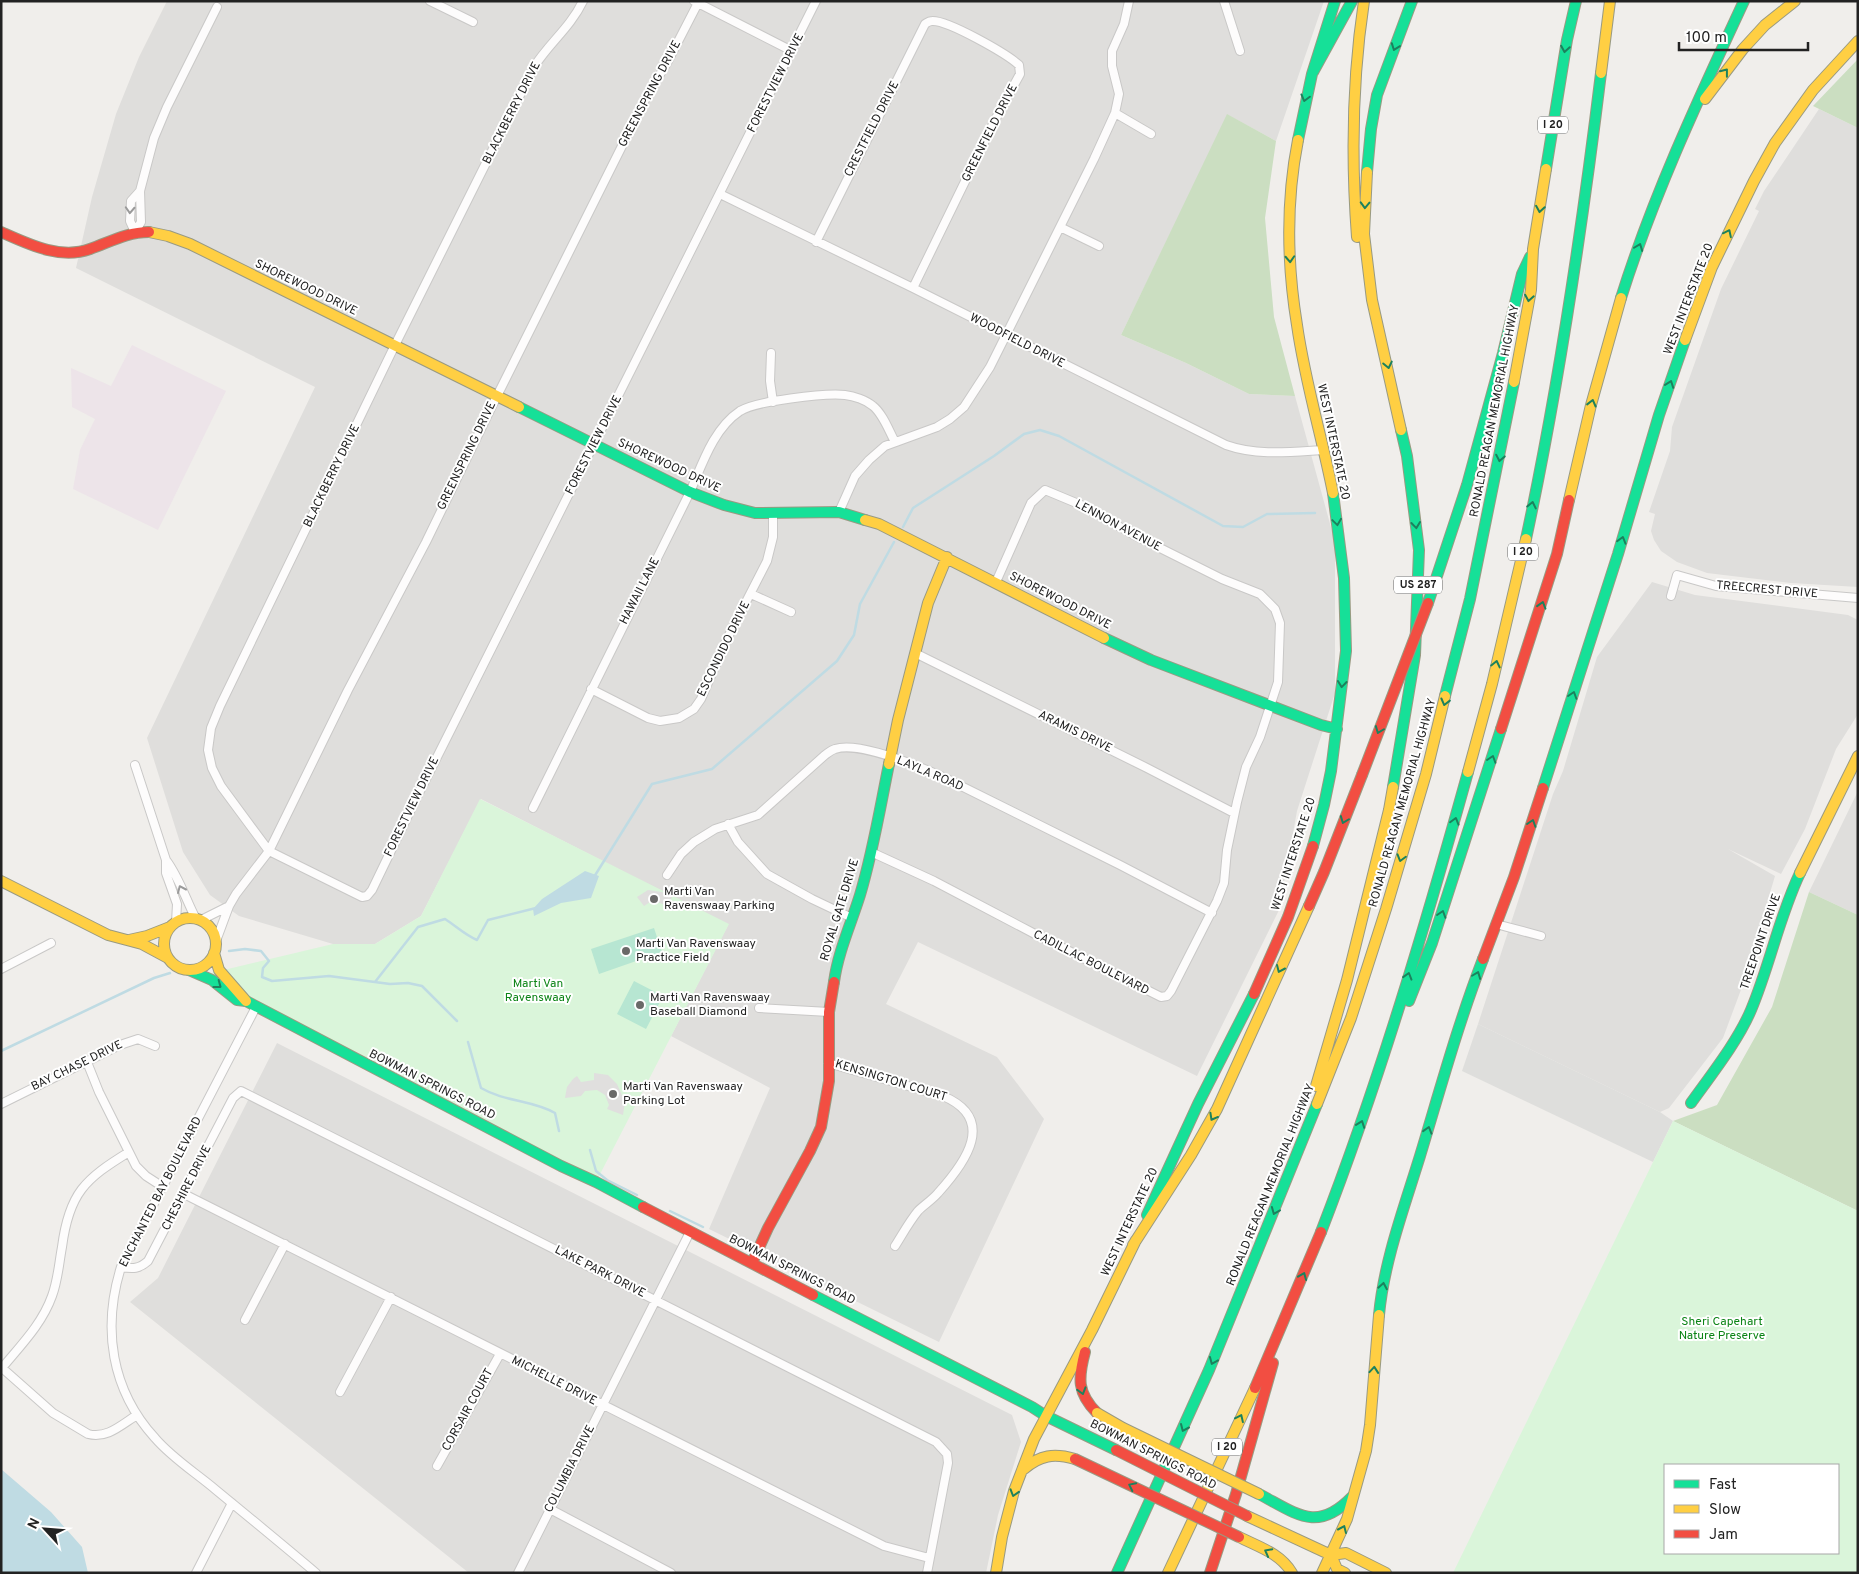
<svg xmlns="http://www.w3.org/2000/svg" width="1859" height="1574" font-family="Overpass,sans-serif">
<style>
.residential{fill:#dfdedc}
.industrial{fill:#ede4e9}
.religious{fill:#dededc}
.forest{fill:#cbdec1}
.park{fill:#daf5da;fill-rule:evenodd}
.pitch{fill:#b7e6d2}
.parking{fill:#e0dfde}
.water{fill:#bfdbe3}
.lines{fill:none;stroke-linecap:round;stroke-linejoin:round}
.stream{stroke:#bfdbe3;stroke-width:2.5}
.street-casing{stroke:#c9c8c7;stroke-width:10}
.fast-casing{stroke:#999a82;stroke-width:12}
.slow-casing{stroke:#999a82;stroke-width:12}
.jam-casing{stroke:#999a82;stroke-width:12}
.street{stroke:#fdfcfc;stroke-width:8}
.fast{stroke:#16e098;stroke-width:10}
.slow{stroke:#ffcf43;stroke-width:10}
.jam{stroke:#f24e42;stroke-width:10}
.slow-bridge-casing{stroke:#999a82;stroke-width:12;stroke-linecap:butt}
.jam-bridge-casing{stroke:#999a82;stroke-width:12;stroke-linecap:butt}
.slow-bridge{stroke:#ffcf43;stroke-width:10}
.jam-bridge{stroke:#f24e42;stroke-width:10}
.oneway{stroke:#1c815d}
.oneway2{stroke:#9a9a9a}
.poi-dot{fill:#6a6968;stroke:#fff;stroke-width:2}
.labels{text-anchor:middle;dominant-baseline:central;stroke-width:4;stroke-linejoin:round;paint-order:stroke}
.shield{fill:#fff;stroke:#646464;stroke-width:1}
.shield-label{font-size:11px;font-weight:bold;fill:#222}
.street-label{font-size:12px;fill:#222;stroke:#fff}
.poi-label{font-size:12px;fill:#222;stroke:#fff;text-anchor:start}
.park-label{font-size:12px;fill:#0c8416;stroke:#fff}
</style>
<rect width="100%" height="100%" fill="#f0eeeb"/>
<path class="residential" d="M167 1H1324L1276 141 1228 115 1121 335 1186 363 1249 394 1295 396 1335 542V693L1297 811 1279 910 1197 1076 918 942 886 1004 997 1057 1044 1119 939 1342 709 1229 770 1088 671 1036 728 925 481 799 421 916 375 944H333L239 916 210 895 183 852 147 738 315 387 76 268 92 197 116 114 139 57Z
M1819 109 1858 128V587L1791 583 1707 573 1677 562 1661 551 1654 540 1651 531 1655 514 1649 512 1670 451 1672 427 1721 289 1759 211 1755 209 1764 191Z
M1652 582 1695 595 1848 615 1858 620V714L1836 749 1805 829 1781 874 1728 849 1775 876 1742 987 1723 1038 1669 1108 1660 1112 1478 1024 1553 794 1563 771 1597 657Z
M1858 791V915L1809 892Z
M277 1043 1012 1415 1021 1442 998 1515 986 1573H469L130 1302 158 1278Z"/>
<path class="industrial" d="M132 345 226 391 158 530 73 489 80 450 95 419 72 407 71 368 111 386Z"/>
<path class="religious" d="M1478 1024 1660 1112 1673 1121 1653 1162 1462 1071Z"/>
<path class="forest" d="M1858 59V128L1813 106Z
M1227 114 1276 141 1265 218 1274 317 1295 396 1249 394 1186 363 1121 335Z
M1809 892 1858 915V1211L1673 1121 1717 1105 1772 1007Z"/>
<path class="park" d="M480 799 729 924 596 1182 207 974 333 944H375L421 916Z
M1673 1121 1858 1211V1573H1453ZM1665 1465H1838V1553H1665Z"/>
<path class="pitch" d="M654 928 662 952 599 974 591 949Z
M634 981 663 996 646 1029 617 1014Z"/>
<path class="parking" d="M648 890 662 892 672 897 667 906 653 900 644 906 637 897Z
M594 1073 608 1075 617 1084 625 1102 623 1115 607 1109 609 1105 605 1095 597 1090 585 1091 581 1096 565 1098 567 1087 573 1079 577 1076 581 1082 594 1080Z"/>
<path class="water" d="M585 871 599 876 591 898 561 903 534 916 533 909 542 899Z
M1 1469 51 1512 82 1547 88 1573H1Z"/>
<g class="lines">
<path class="stream" d="M903 527 913 508 994 456 1024 434 1040 430 1059 436 1223 526 1243 527 1267 514 1315 513
M594 877 652 784 712 769 837 661 854 635 860 604 894 542
M229 951 245 949 261 951 269 961 263 968 262 977 272 981 329 976 390 984 408 983 422 986 457 1021
M375 982 418 927 445 919C456 926 465 935 477 940L488 920 536 908
M468 1042 481 1088C505 1102 532 1100 555 1113L559 1131
M1 1051 154 978 170 973
M590 1150 596 1171 607 1180 637 1195
M670 1211 703 1227"/>
<defs>
<path id="street" d="M430 1 473 22
M583 1C570 28 549 43 534 67L395 345 220 706 211 728 208 750 212 768 221 786 269 851 362 897 367 896 372 890 415 801 816 1
M694 1 792 51
M1224 1 1240 51
M1115 113 1151 134
M720 194 913 288 1226 445C1257 456 1290 452 1323 450
M1060 227 1099 246
M135 232 141 222 140 191 154 138 167 107 217 7
M135 232 130 221 131 201 140 191
M816 242 925 24C928 22 929 21 932 21 948 20 1007 54 1019 65L1020 74 995 120 913 288
M771 353 770 381 773 402
M839 512 855 476 869 460 885 446 937 427 950 419 964 407 990 367 1094 159 1115 113 1119 94 1112 66V51L1124 24 1129 1
M751 594 791 612
M1671 596 1677 575 1716 586 1858 598
M915 653 1147 768 1234 813
M591 689 648 718 660 721 679 718 694 709 701 699 727 639 767 561 773 537V513
M135 765 166 860C179 877 186 900 196 919
M533 808 690 492C702 465 713 429 740 411 756 401 824 393 845 395 854 396 866 400 873 406 883 414 889 431 895 442
M728 824 738 842 767 874 812 899 852 918
M871 852 934 881 1033 933 1161 997 1167 996 1171 991 1217 901 1224 883 1227 850 1237 802 1246 767 1260 737 1278 682 1280 623 1275 609 1260 594 1222 579 1134 535 1081 505 1045 490 1031 503 996 582
M166 860V873L177 904 176 922
M667 875 681 854 694 842 715 829 758 815 825 755C828 753 831 750 835 749 858 741 918 766 941 776L1120 865 1212 913
M201 920 229 906
M1496 924 1541 936
M216 941 229 906 236 894 269 851 348 690 426 542 497 396 648 94 667 63 699 1
M1 969 51 943
M256 1007 121 1267C102 1328 111 1390 155 1438 172 1458 196 1473 216 1490 250 1518 283 1545 316 1573
M759 1008 829 1012
M87 1062 99 1092 136 1166 146 1176 163 1187
M828 1063 943 1096C997 1119 966 1162 938 1193 932 1200 924 1205 918 1211 909 1222 902 1235 895 1246
M1 1104 120 1045 138 1039 155 1046
M184 1194 884 1546 929 1558
M121 1267C133 1269 139 1269 148 1261L233 1098 241 1091 936 1442 947 1454 948 1463 927 1573
M245 1320 285 1244
M1 1367 53 1413 88 1434C107 1439 121 1425 137 1415
M2 1368C21 1345 42 1324 52 1296 58 1280 59 1263 62 1247 69 1193 85 1179 129 1152
M340 1392 391 1297
M437 1466 500 1354
M550 1509 671 1573
M196 1573 232 1503
M518 1573 690 1232"/>
<path id="fast" d="M1313 72 1352 1
M1298 140 1312 74 1335 1
M1546 169 1567 40 1576 1
M1367 172 1371 129 1377 95 1412 1
M1621 298C1653 196 1699 98 1744 1
M519 407 690 492 724 505 755 513 839 512 865 520
M1526 539C1559 385 1582 229 1601 73
M1428 603 1467 485 1503 353 1522 274 1530 257
M1104 638 1151 660 1321 725 1337 729
M1445 696 1470 599 1514 382
M1393 787 1415 655 1419 550 1407 456 1401 430
M1543 788 1618 554 1659 415 1685 340
M1313 846 1324 805 1331 771 1346 651 1344 578 1333 493
M189 970 212 980 237 1000 246 1001 561 1166 596 1182 643 1207
M834 982C838 952 851 924 860 895 873 852 880 808 889 764
M1409 1001 1432 943 1501 729
M1691 1103C1711 1075 1738 1041 1751 1010 1770 965 1779 917 1800 873
M1147 1215 1198 1104 1254 994
M1321 1232C1379 1082 1425 927 1468 772
M813 1295 1032 1407 1046 1416 1116 1450
M1379 1315C1384 1261 1404 1208 1420 1156 1440 1090 1458 1024 1483 959
M1259 1494C1297 1514 1317 1533 1352 1497
M1117 1573 1209 1370 1317 1104"/>
<path id="slow" d="M1601 73 1610 1
M1705 99 1743 49 1765 25 1795 1
M1298 140C1286 201 1287 264 1297 325 1305 382 1322 437 1333 493
M1367 172 1364 234 1372 300 1401 430
M149 232 168 236 190 244 519 407
M1357 237C1351 157 1352 80 1364 1
M1685 340 1712 267 1754 181 1775 143 1813 90 1858 41
M1514 382 1531 290 1533 249 1546 169
M1569 500 1591 405 1621 298
M865 520 879 524 1104 638
M889 764 898 720 928 603 947 557
M1468 772 1492 684 1526 539
M1800 873 1858 756
M1 881 108 935 142 944 168 958
M164 944a26 26 0 1 1 52 0a26 26 0 1 1-52 0Z
M129 940 147 936 170 927
M214 953 219 970 246 1001
M1316 1086 1347 980 1389 810 1393 787
M1317 1104 1351 1018 1386 909 1426 774 1445 696
M1133 1245 1191 1155 1217 1109 1309 906
M1024 1469C1040 1455 1054 1453 1075 1459
M1247 1516 1331 1555
M1239 1537C1259 1547 1280 1553 1292 1573
M1331 1555 1346 1553 1386 1573
M1331 1555 1337 1569 1345 1573
M996 1573 1002 1537 1014 1491 1034 1439 1092 1330 1136 1240
M1168 1573 1255 1388
M1322 1573 1347 1519 1366 1451 1370 1425 1379 1315"/>
<path id="jam" d="M1 232C28 244 60 260 90 249 110 242 127 232 149 232
M1501 729 1557 554 1569 500
M1309 906 1324 872 1362 775
M1483 959 1514 877 1543 788
M1254 994 1288 917 1313 846
M643 1207 813 1295
M752 1263 768 1228 810 1151 821 1127 829 1081V1012L834 982
M1085 1352C1078 1378 1077 1393 1097 1413
M1255 1388 1321 1232
M1210 1573 1236 1494 1273 1363"/>
</defs>
<use href="#street" class="street-casing"/>
<use href="#fast" class="fast-casing"/>
<use href="#slow" class="slow-casing"/>
<use href="#jam" class="jam-casing"/>
<use href="#street" class="street"/>
<use href="#fast" class="fast"/>
<use href="#slow" class="slow"/>
<use href="#jam" class="jam"/>
<defs>
<path id="slow-bridge" d="M1097 1413 1123 1428 1259 1494"/>
<path id="jam-bridge" d="M1362 775 1428 603
M1116 1450 1247 1516
M1075 1459 1239 1537"/>
</defs>
<use href="#slow-bridge" class="slow-bridge-casing"/>
<use href="#jam-bridge" class="jam-bridge-casing"/>
<use href="#slow-bridge" class="slow-bridge"/>
<use href="#jam-bridge" class="jam-bridge"/>
</g>
<defs><path id="oneway-chevron" d="M-2-3.5L2.5 0L-2 3.5" fill="none" stroke-width="1.6" stroke-linecap="round" stroke-linejoin="round" transform="scale(1.25)"/></defs>
<g class="oneway">
<use href="#oneway-chevron" transform="translate(1395 47) rotate(110)"/>
<use href="#oneway-chevron" transform="translate(1565 49) rotate(99)"/>
<use href="#oneway-chevron" transform="translate(1725 72) rotate(-52)"/>
<use href="#oneway-chevron" transform="translate(1305 98) rotate(105)"/>
<use href="#oneway-chevron" transform="translate(1365 205) rotate(92)"/>
<use href="#oneway-chevron" transform="translate(1540 209) rotate(99)"/>
<use href="#oneway-chevron" transform="translate(1728 233) rotate(-64)"/>
<use href="#oneway-chevron" transform="translate(1639 247) rotate(-69)"/>
<use href="#oneway-chevron" transform="translate(1290 259) rotate(87)"/>
<use href="#oneway-chevron" transform="translate(1529 298) rotate(100)"/>
<use href="#oneway-chevron" transform="translate(1388 365) rotate(78)"/>
<use href="#oneway-chevron" transform="translate(1670 384) rotate(-70)"/>
<use href="#oneway-chevron" transform="translate(1592 403) rotate(-76)"/>
<use href="#oneway-chevron" transform="translate(1500 458) rotate(101)"/>
<use href="#oneway-chevron" transform="translate(1532 505) rotate(-78)"/>
<use href="#oneway-chevron" transform="translate(1337 522) rotate(82)"/>
<use href="#oneway-chevron" transform="translate(1416 525) rotate(83)"/>
<use href="#oneway-chevron" transform="translate(1622 540) rotate(-74)"/>
<use href="#oneway-chevron" transform="translate(1542 605) rotate(-73)"/>
<use href="#oneway-chevron" transform="translate(1496 664) rotate(-77)"/>
<use href="#oneway-chevron" transform="translate(1342 684) rotate(96)"/>
<use href="#oneway-chevron" transform="translate(1573 695) rotate(-72)"/>
<use href="#oneway-chevron" transform="translate(1445 702) rotate(104)"/>
<use href="#oneway-chevron" transform="translate(1379 730) rotate(111)"/>
<use href="#oneway-chevron" transform="translate(1492 759) rotate(-72)"/>
<use href="#oneway-chevron" transform="translate(1344 820) rotate(111)"/>
<use href="#oneway-chevron" transform="translate(1455 821) rotate(-74)"/>
<use href="#oneway-chevron" transform="translate(1532 823) rotate(-72)"/>
<use href="#oneway-chevron" transform="translate(1401 858) rotate(106)"/>
<use href="#oneway-chevron" transform="translate(1442 914) rotate(-72)"/>
<use href="#oneway-chevron" transform="translate(1280 969) rotate(114)"/>
<use href="#oneway-chevron" transform="translate(1477 975) rotate(-69)"/>
<use href="#oneway-chevron" transform="translate(1408 976) rotate(-73)"/>
<use href="#oneway-chevron" transform="translate(218 985) rotate(37)"/>
<use href="#oneway-chevron" transform="translate(1213 1117) rotate(119)"/>
<use href="#oneway-chevron" transform="translate(1361 1124) rotate(-70)"/>
<use href="#oneway-chevron" transform="translate(1428 1130) rotate(-73)"/>
<use href="#oneway-chevron" transform="translate(1275 1211) rotate(112)"/>
<use href="#oneway-chevron" transform="translate(1303 1276) rotate(-68)"/>
<use href="#oneway-chevron" transform="translate(1383 1286) rotate(-80)"/>
<use href="#oneway-chevron" transform="translate(1213 1361) rotate(113)"/>
<use href="#oneway-chevron" transform="translate(1374 1370) rotate(-85)"/>
<use href="#oneway-chevron" transform="translate(1082 1391) rotate(74)"/>
<use href="#oneway-chevron" transform="translate(1240 1418) rotate(-65)"/>
<use href="#oneway-chevron" transform="translate(1184 1428) rotate(114)"/>
<use href="#oneway-chevron" transform="translate(1132 1486) rotate(-154)"/>
<use href="#oneway-chevron" transform="translate(1014 1493) rotate(107)"/>
<use href="#oneway-chevron" transform="translate(1343 1529) rotate(-66)"/>
<use href="#oneway-chevron" transform="translate(1268 1552) rotate(-152)"/>
</g>
<g class="oneway2">
<use href="#oneway-chevron" transform="translate(130 210) rotate(93)"/>
<use href="#oneway-chevron" transform="translate(181 889) rotate(-114)"/>
</g>
<g class="poi-dot">
<circle cx="654" cy="899" r="5"/>
<circle cx="626" cy="951" r="5"/>
<circle cx="640" cy="1005" r="5"/>
<circle cx="613" cy="1094" r="5"/>
</g>
<g class="labels">
<g class="shield">
<rect x="1538" y="116.5" width="30" height="17" rx="4"/>
<rect x="1508" y="543.5" width="30" height="17" rx="4"/>
<rect x="1394" y="576.5" width="48" height="17" rx="4"/>
<rect x="1212" y="1438.5" width="30" height="17" rx="4"/>
</g>
<g class="shield-label">
<text x="1553" y="125">I 20</text>
<text x="1523" y="552">I 20</text>
<text x="1418" y="585">US 287</text>
<text x="1227" y="1447">I 20</text>
</g>
<g class="street-label">
<text transform="translate(776 83) rotate(-63)">FORESTVIEW DRIVE</text>
<text transform="translate(650 94) rotate(-62)">GREENSPRING DRIVE</text>
<text transform="translate(512 113) rotate(-63)">BLACKBERRY DRIVE</text>
<text transform="translate(872 129) rotate(-63)">CRESTFIELD DRIVE</text>
<text transform="translate(990 133) rotate(-63)">GREENFIELD DRIVE</text>
<text transform="translate(306 288) rotate(26)">SHOREWOOD DRIVE</text>
<text transform="translate(1689 299) rotate(-69)">WEST INTERSTATE 20</text>
<text transform="translate(1017 341) rotate(27)">WOODFIELD DRIVE</text>
<text transform="translate(1495 411) rotate(-79)">RONALD REAGAN MEMORIAL HIGHWAY</text>
<text transform="translate(1333 442) rotate(78)">WEST INTERSTATE 20</text>
<text transform="translate(594 445) rotate(-63)">FORESTVIEW DRIVE</text>
<text transform="translate(467 456) rotate(-64)">GREENSPRING DRIVE</text>
<text transform="translate(669 466) rotate(25)">SHOREWOOD DRIVE</text>
<text transform="translate(332 476) rotate(-64)">BLACKBERRY DRIVE</text>
<text transform="translate(1118 526) rotate(28)">LENNON AVENUE</text>
<text transform="translate(1767 590) rotate(5)">TREECREST DRIVE</text>
<text transform="translate(640 591) rotate(-63)">HAWAII LANE</text>
<text transform="translate(1060 601) rotate(27)">SHOREWOOD DRIVE</text>
<text transform="translate(724 649) rotate(-64)">ESCONDIDO DRIVE</text>
<text transform="translate(1075 732) rotate(26)">ARAMIS DRIVE</text>
<text transform="translate(930 774) rotate(23)">LAYLA ROAD</text>
<text transform="translate(1403 803) rotate(-74)">RONALD REAGAN MEMORIAL HIGHWAY</text>
<text transform="translate(412 807) rotate(-64)">FORESTVIEW DRIVE</text>
<text transform="translate(1294 854) rotate(-72)">WEST INTERSTATE 20</text>
<text transform="translate(840 910) rotate(-73)">ROYAL GATE DRIVE</text>
<text transform="translate(1761 942) rotate(-71)">TREEPOINT DRIVE</text>
<text transform="translate(1091 963) rotate(27)">CADILLAC BOULEVARD</text>
<text transform="translate(77 1066) rotate(-26)">BAY CHASE DRIVE</text>
<text transform="translate(891 1081) rotate(17)">KENSINGTON COURT</text>
<text transform="translate(432 1085) rotate(27)">BOWMAN SPRINGS ROAD</text>
<text transform="translate(1271 1185) rotate(-68)">RONALD REAGAN MEMORIAL HIGHWAY</text>
<text transform="translate(187 1188) rotate(-63)">CHESHIRE DRIVE</text>
<text transform="translate(161 1192) rotate(-63)">ENCHANTED BAY BOULEVARD</text>
<text transform="translate(1130 1222) rotate(-65)">WEST INTERSTATE 20</text>
<text transform="translate(792 1270) rotate(27)">BOWMAN SPRINGS ROAD</text>
<text transform="translate(600 1272) rotate(27)">LAKE PARK DRIVE</text>
<text transform="translate(554 1381) rotate(27)">MICHELLE DRIVE</text>
<text transform="translate(468 1410) rotate(-61)">CORSAIR COURT</text>
<text transform="translate(1153 1455) rotate(27)">BOWMAN SPRINGS ROAD</text>
<text transform="translate(570 1469) rotate(-63)">COLUMBIA DRIVE</text>
</g>
<g class="poi-label">
<text x="664" y="892">Marti Van<tspan x="664" dy="14">Ravenswaay Parking</tspan></text>
<text x="636" y="944">Marti Van Ravenswaay<tspan x="636" dy="14">Practice Field</tspan></text>
<text x="650" y="998">Marti Van Ravenswaay<tspan x="650" dy="14">Baseball Diamond</tspan></text>
<text x="623" y="1087">Marti Van Ravenswaay<tspan x="623" dy="14">Parking Lot</tspan></text>
</g>
<g class="park-label">
<text x="538" y="984">Marti Van<tspan x="538" dy="14">Ravenswaay</tspan></text>
<text x="1722" y="1322">Sheri Capehart<tspan x="1722" dy="14">Nature Preserve</tspan></text>
</g>
</g>
<rect width="1859" height="1574" fill="none" stroke="#222222" stroke-width="5"/>
<rect x="1664" y="1464" width="175" height="90" fill="#ffffff" stroke="#a7a7a7"/>
<rect x="1674" y="1480" width="25" height="8" fill="#16e098" stroke="#a7a7a7"/>
<text x="1709" y="1489" font-size="15" fill="#222222">Fast</text>
<rect x="1674" y="1505" width="25" height="8" fill="#ffcf43" stroke="#a7a7a7"/>
<text x="1709" y="1514" font-size="15" fill="#222222">Slow</text>
<rect x="1674" y="1530" width="25" height="8" fill="#f24e42" stroke="#a7a7a7"/>
<text x="1709" y="1539" font-size="15" fill="#222222">Jam</text>
<g transform="translate(45 1529) rotate(296)" stroke="#ffffff" stroke-width="4" paint-order="stroke">
<path d="M0-4L9 19L0 12L-9 19Z" fill="#222222"/>
<text y="-8" font-size="14" font-weight="bold" text-anchor="middle" fill="#222222">N</text>
</g>
<path d="M1679 42v8h129v-8" fill="none" stroke="#222222" stroke-width="2.5"/>
<text x="1686" y="42" font-size="15" fill="#222222" stroke="#ffffff" stroke-width="4" paint-order="stroke">100 m</text>
</svg>
